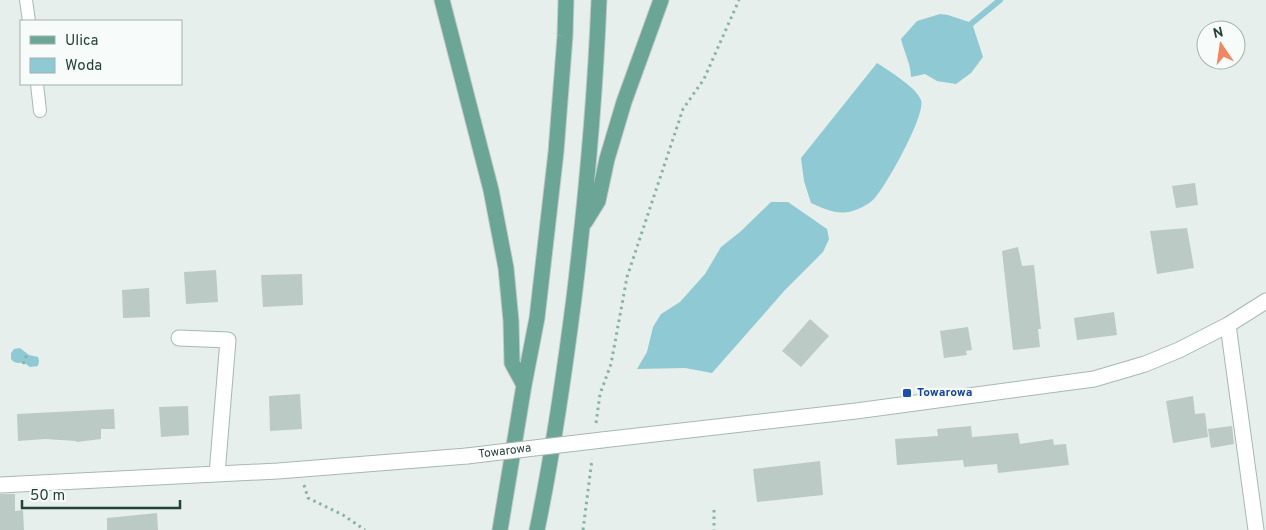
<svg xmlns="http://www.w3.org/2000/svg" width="1266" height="530" font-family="Overpass,sans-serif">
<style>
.water{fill:#8ec9d4}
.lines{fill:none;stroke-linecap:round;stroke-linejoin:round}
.stream{stroke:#8ec9d4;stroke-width:6}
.building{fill:#bbcac4}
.service-casing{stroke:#a8b8b2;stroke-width:14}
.minor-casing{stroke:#a8b8b2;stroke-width:17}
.primary-casing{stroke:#c2cac8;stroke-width:17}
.path{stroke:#86b3a5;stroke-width:3;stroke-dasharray:2.5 4;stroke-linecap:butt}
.service{stroke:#fff;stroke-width:12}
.minor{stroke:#fff;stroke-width:15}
.primary{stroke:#6aa596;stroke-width:15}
.minor-bridge-casing{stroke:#a8b8b2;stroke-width:17;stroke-linecap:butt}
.minor-bridge{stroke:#fff;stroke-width:15}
.transit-dot{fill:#1a4fb4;stroke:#f7fbf9;stroke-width:2}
.labels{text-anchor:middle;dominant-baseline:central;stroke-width:4.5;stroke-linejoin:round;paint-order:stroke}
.transit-label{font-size:12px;font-weight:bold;fill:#164399;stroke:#f7fbf9;text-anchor:start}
.street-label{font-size:12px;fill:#24423a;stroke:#f7fbf9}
</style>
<rect width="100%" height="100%" fill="#e6efeb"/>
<path class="water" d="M940 14 948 15 972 23 983 57 971 73 956 84 937 81 925 74 911 77C911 64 904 52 901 39L917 21Z
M877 63C889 71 916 87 921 100 926 115 886 186 874 199 870 203 863 207 858 209 841 217 827 210 811 203L804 181 801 158Z
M771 202H788L827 229 829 239 823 252 785 290 712 373 685 368 637 369 647 352 653 327 661 314 680 302 705 274 721 247 740 232Z
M20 348 29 355 38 357 39 361 38 366 30 367 23 362C18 364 14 363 11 359V353L14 349Z"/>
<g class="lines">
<path class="stream" d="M966 28 1000 0"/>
</g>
<path class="building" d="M1195 183 1198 205 1176 208 1172 186Z
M1187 228 1194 268 1157 274 1150 231Z
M1018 247 1022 266 1034 265 1041 329H1038L1040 347 1013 350 1002 251Z
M216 270 218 302 186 304 184 272Z
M302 274 303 305 263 307 261 275Z
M149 288 150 317 123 318 122 290Z
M1114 312 1117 335 1077 340 1074 318Z
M810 319 829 336 801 367 782 351Z
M968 327 972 350 966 351 967 355 944 358 940 331Z
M300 394 302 429 270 431 269 396Z
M1193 396 1195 414 1205 413 1208 437 1173 443 1166 401Z
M188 406 189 435 161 437 159 407Z
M114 409 115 429H101V439L77 442 76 441 45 439 18 441 17 414Z
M971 426 972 437 1018 433 1020 444 1053 439 1054 445 1066 444 1069 465 998 473 997 464 964 467 963 460 897 465 895 439 938 436 937 429Z
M1232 426 1234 444 1211 448 1208 429Z
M820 461 823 495 757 502 753 469Z
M0 494H15V511L23 510 24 530H0Z
M157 513 158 530H107V518Z"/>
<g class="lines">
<defs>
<path id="service" d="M26 0 29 21
M37 84 40 111"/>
<path id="minor" d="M1228 325 1256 530
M179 338 228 340 217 474
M602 440 856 411 1094 379 1145 364 1179 350 1228 325 1266 301
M0 485 278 471 467 456"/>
<path id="primary" d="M442 0 491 190 506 268 511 321 512 363 524 385
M585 222 598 201 607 159 624 102 661 0
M500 530 524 385 537 318 556 152 565 36 566 0
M537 530C553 453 564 376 574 298 586 199 595 100 599 0"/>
</defs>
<use href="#service" class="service-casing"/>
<use href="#minor" class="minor-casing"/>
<use href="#primary" class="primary-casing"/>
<path class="path" d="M23 364 28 352
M596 423 600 394 611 364 627 277 683 109 704 79 739 0
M304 485 308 498 343 515 365 530
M714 510V530
M583 530 592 459"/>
<use href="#service" class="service"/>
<use href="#minor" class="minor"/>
<use href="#primary" class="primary"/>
<defs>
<g id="minor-bridge">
<path id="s1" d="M467 456 602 440"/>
</g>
</defs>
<use href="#minor-bridge" class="minor-bridge-casing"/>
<use href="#minor-bridge" class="minor-bridge"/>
</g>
<rect class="transit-dot" x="902" y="388" width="10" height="10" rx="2.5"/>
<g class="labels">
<g class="transit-label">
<text x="917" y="393">Towarowa</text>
</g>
<g class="street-label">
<text stroke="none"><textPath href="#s1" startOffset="38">Towarowa</textPath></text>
</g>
</g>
<rect x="20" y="20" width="162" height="65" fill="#f7fbf9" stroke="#a3b1ad"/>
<rect x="30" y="36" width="25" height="8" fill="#6aa596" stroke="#a3b1ad"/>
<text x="65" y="45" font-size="15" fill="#24423a">Ulica</text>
<rect x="30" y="58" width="25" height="15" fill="#8ec9d4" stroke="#a3b1ad"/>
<text x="65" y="70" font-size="15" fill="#24423a">Woda</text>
<g transform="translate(1221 45) rotate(347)"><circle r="24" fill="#f7fbf9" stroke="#a3b1ad"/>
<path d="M0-4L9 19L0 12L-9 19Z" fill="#f4845f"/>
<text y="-8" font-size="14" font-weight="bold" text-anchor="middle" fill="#24423a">N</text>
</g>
<path d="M22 500v8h158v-8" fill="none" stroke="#24423a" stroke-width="2.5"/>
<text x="30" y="500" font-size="15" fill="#24423a" stroke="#f7fbf9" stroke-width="4" paint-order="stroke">50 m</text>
</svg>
